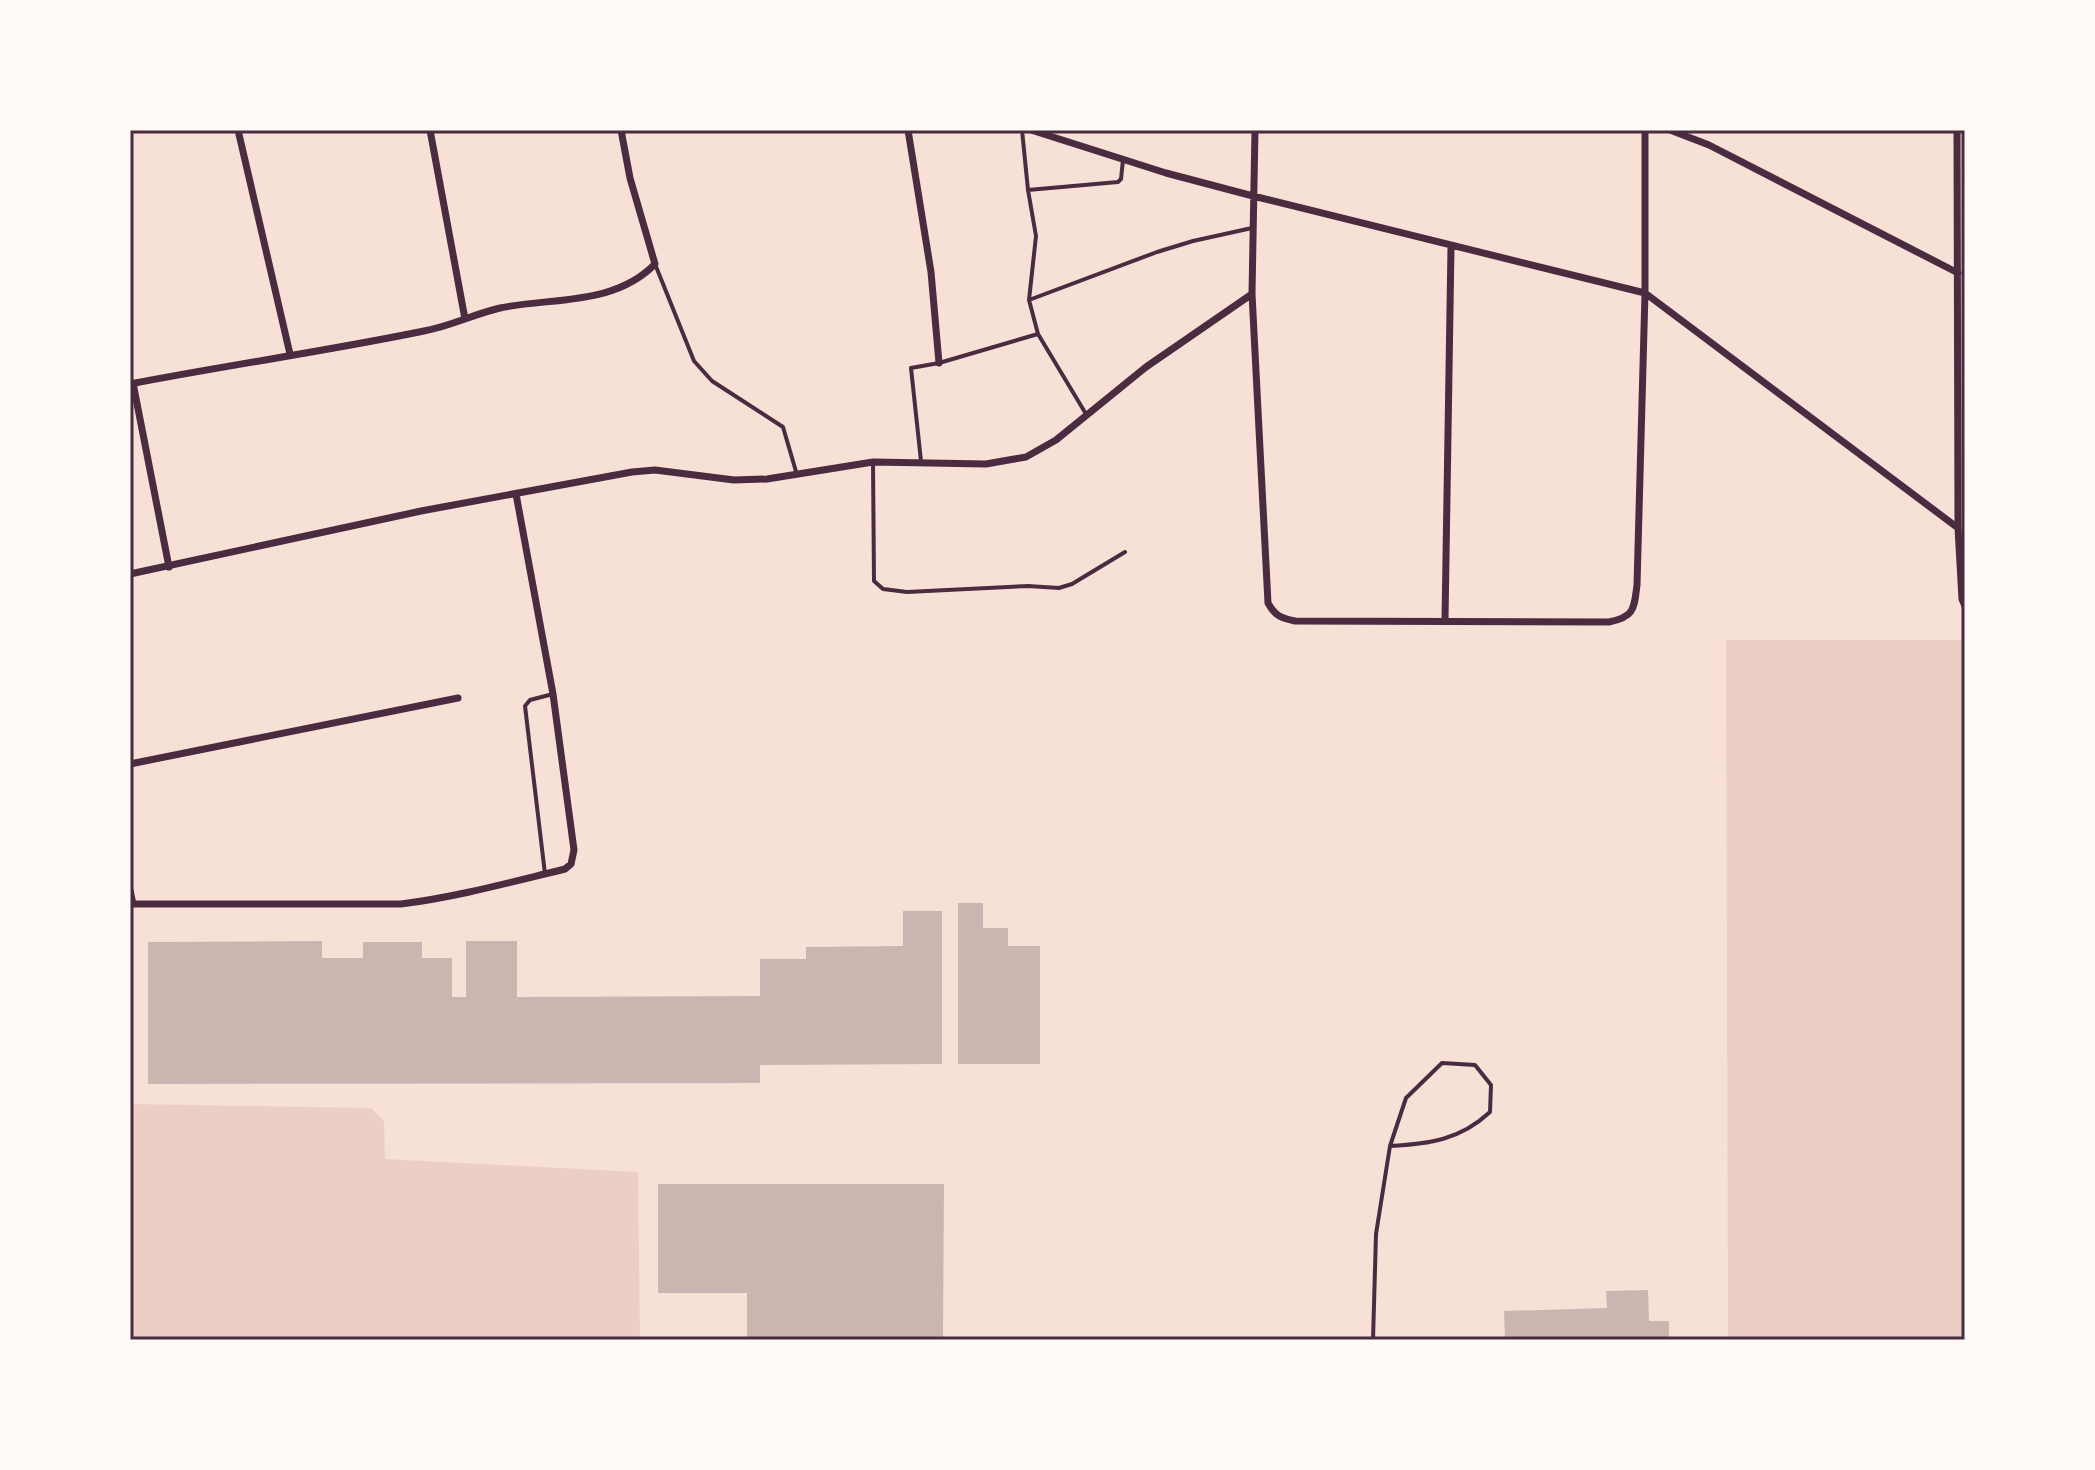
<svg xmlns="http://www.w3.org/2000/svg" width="2095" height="1470" font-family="'Playfair Display',serif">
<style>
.green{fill:#ebcfc5}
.building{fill:#ccb4b1}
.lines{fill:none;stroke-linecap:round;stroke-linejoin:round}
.service{stroke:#4a2c40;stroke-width:4}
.minor{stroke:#4a2c40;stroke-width:7}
.neatline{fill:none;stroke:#4a2c40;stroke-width:3}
</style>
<rect width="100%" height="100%" fill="#f7e1d7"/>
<path class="green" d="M1726 640H1965V1340H1728Z
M130 1104 371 1108 384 1121 385 1159 638 1172 640 1340H130Z"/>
<path class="building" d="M958 903H983V928H1008V946H1040V1064H958Z
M903 911H942V1064L760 1065V1083L148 1084V942L322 941V958H363V942H422V958H452V997H466V941H517V997L760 996V959H806V947L903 946Z
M658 1184H944L943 1340H747V1293H658Z
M1648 1290 1649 1321H1669V1340H1505L1504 1311 1607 1308 1606 1291Z"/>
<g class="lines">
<path class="service" d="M1022 130 1028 190 1118 182 1121 179 1123 160
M655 264 694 361 712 381 783 427 797 475
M1029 300 1157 252 1193 241 1252 228
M1038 334 1086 414
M921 461 911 368 939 363 1038 334 1029 300 1036 236 1028 190
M873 462 874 581 883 589 907 592 1028 586 1059 588 1072 584 1125 552
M545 874 525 706 530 700 553 694
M1373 1340 1376 1234 1390 1146 1406 1098 1442 1063 1475 1065 1491 1085 1490 1112C1460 1140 1429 1144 1390 1146"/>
<path class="minor" d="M238 130 290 354
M430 130 465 319
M908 130 931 272 939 363
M1031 130 1166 173 1253 196 1645 293 1958 528
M1255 130 1252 294 1268 603C1275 616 1281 618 1295 621L1609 622C1635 617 1634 608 1637 585L1645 293V130
M1670 130 1709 145 1958 273
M1957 130 1958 528 1962 599 1965 606
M133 383 169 567
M130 384C228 365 327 351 424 331 451 326 474 314 500 308 553 297 614 306 655 264L630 178 621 130
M130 574 421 511 632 472 655 470 734 480 767 479 873 462 986 464 1026 457 1056 440 1146 367 1252 294
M1445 620 1451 247
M130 764 458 698
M130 890 133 904
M130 904H401C457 897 511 882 565 869L571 864 574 850 553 694 516 494"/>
</g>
<rect width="2095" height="1470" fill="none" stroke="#fffaf5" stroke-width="264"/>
<rect x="132" y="132" width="1831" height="1206" class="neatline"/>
</svg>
